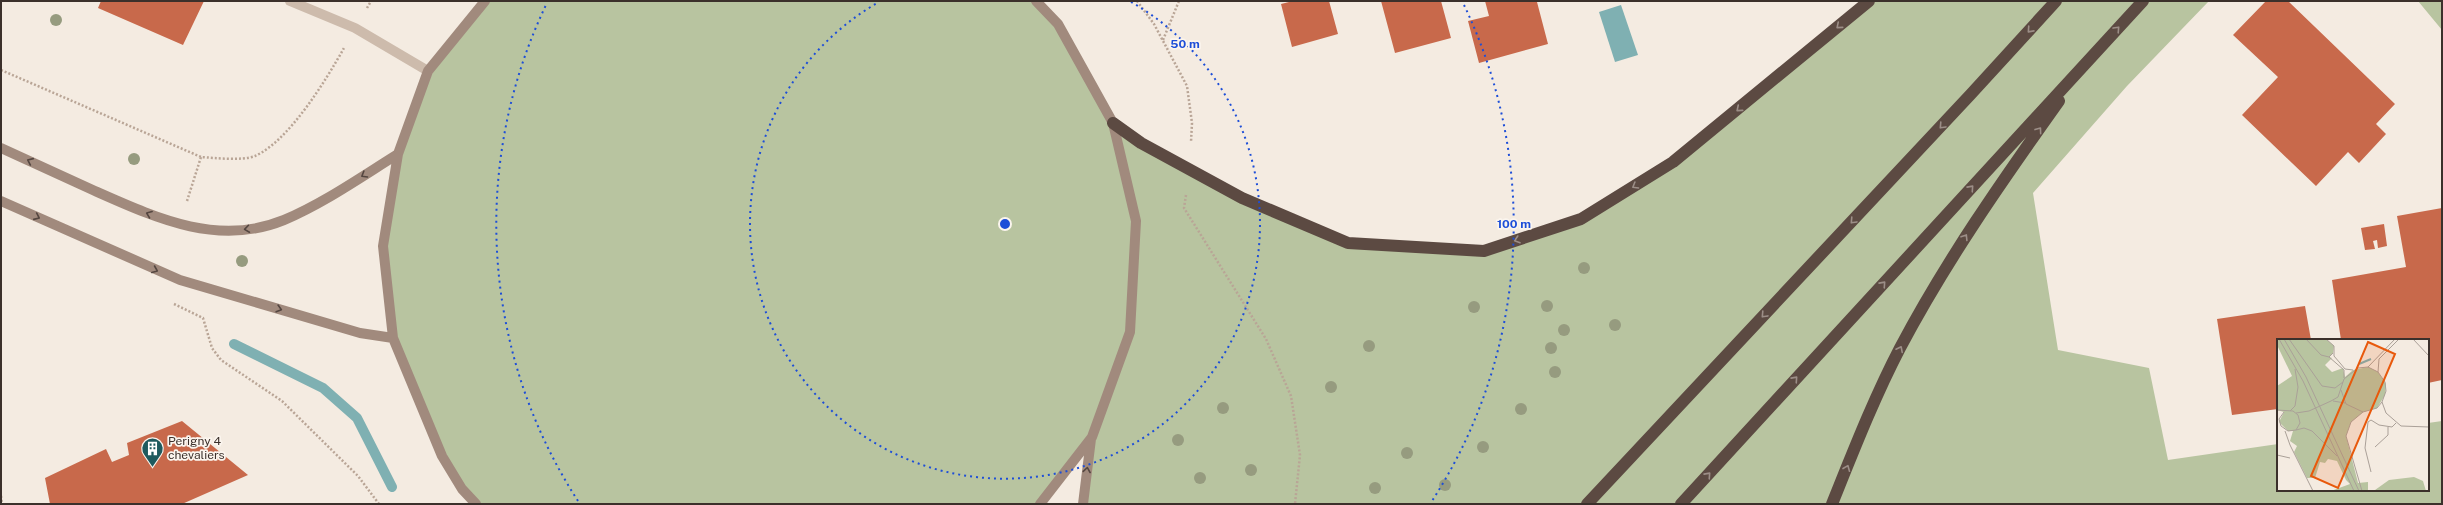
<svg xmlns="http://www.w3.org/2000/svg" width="2443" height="505" font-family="'Public Sans',sans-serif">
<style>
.green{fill:#b8c4a0}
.water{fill:#7fb0b2}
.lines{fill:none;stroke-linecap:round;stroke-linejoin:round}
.stream{stroke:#7fb0b2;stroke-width:10}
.building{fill:#c8694b}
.path{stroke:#b9a596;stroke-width:2.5;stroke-dasharray:2 2;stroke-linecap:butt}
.lane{stroke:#cdbbac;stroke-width:10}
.secondary{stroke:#a18a7d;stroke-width:10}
.highway{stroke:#5c4a42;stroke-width:12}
.tree{fill:#969b7f}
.oneway{stroke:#9c8e87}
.oneway2{stroke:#544640}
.ring{fill:none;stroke:#1d4ed8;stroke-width:2;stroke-dasharray:2 4}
.labels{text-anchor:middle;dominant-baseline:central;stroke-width:3.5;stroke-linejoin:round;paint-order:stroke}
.poi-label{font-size:12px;fill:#3b302b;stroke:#fbf5ee;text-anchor:start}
.inset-river{fill:none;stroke:#7fb0b2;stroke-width:2}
.inset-road{fill:none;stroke:#aaa098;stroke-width:1}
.view{fill:#e8590c;fill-opacity:0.15;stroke:#e8590c;stroke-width:2}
.inset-edge{fill:none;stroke:#3b302b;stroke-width:2}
.centre{fill:#1d4ed8;stroke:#fbf5ee;stroke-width:2}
.ring-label{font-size:12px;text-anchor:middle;font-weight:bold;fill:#1d4ed8;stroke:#fbf5ee;stroke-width:3.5;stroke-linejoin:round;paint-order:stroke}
</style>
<rect width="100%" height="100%" fill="#f4ebe1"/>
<path class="green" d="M486 1H1036L1058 24 1113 123 1141 143 1348 243 1484 251 1581 219 1673 162 1869 1H2209L2127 86 2033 193 2058 350 2149 368 2168 460 2278 444V490H2428V423L2442 421V504H1083L1091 438 1040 504H478L442 456 393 338 384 246 398 154 428 71Z
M2418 1H2442V30Z"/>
<path class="water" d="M1621 5 1638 55 1615 62 1599 12Z"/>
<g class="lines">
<path class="stream" d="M234 344 323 388 357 418 392 487"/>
</g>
<path class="building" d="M101 1H204L183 45 98 8Z
M1293 1H1329L1338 34 1292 47 1281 4Z
M1381 1H1441L1451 38 1395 53Z
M1485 1H1540L1537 2 1548 44 1479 63 1468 21 1489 16Z
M2266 1H2288L2395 104 2376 124 2386 134 2359 163 2348 152 2316 186 2242 115 2278 77 2233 35Z
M2442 208V380L2428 383V340H2341L2332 280 2406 267 2397 216Z
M2384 224 2387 246 2378 248 2377 240 2373 241 2375 249 2365 250 2361 228Z
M2305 306 2311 340H2278V409L2232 415 2217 319Z
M182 421 248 475 182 504H50L45 478 106 449 112 462 129 455 127 443Z"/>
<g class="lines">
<path class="path" d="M1137 1 1154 24 1187 86 1192 123 1191 142
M367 8 371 1
M1163 40 1179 1
M1 70 201 157C215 158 242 161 255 156 289 141 326 80 344 48
M1186 195 1184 208 1266 339 1291 396 1300 455 1295 504
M187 201 201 157
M174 304 203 318 212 348 221 360 282 401 358 476 379 504
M1 496 2 504"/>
<path class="lane" d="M290 1 355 28 428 71"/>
<path class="secondary" d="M1036 1 1058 24 1113 123 1136 221 1130 332 1092 437 1040 504
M1 148C32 162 64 177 95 191 156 218 218 247 284 220 324 203 361 177 398 154
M1 201 180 280 360 333 393 338
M476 504 462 489 442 456 393 338 383 246 398 154 428 71 485 1
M1083 504 1091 439"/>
<path class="highway" d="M1113 123 1141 143 1242 198 1348 243 1484 251 1581 219 1673 162 1869 1
M1587 504 1971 94 2056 1
M1681 504 2143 1
M1832 504C1853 452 1874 398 1900 348 1946 261 2002 181 2059 101"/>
</g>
<g class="tree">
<circle cx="56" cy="20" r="6"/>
<circle cx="134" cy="159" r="6"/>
<circle cx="242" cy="261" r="6"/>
<circle cx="1584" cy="268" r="6"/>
<circle cx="1547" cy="306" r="6"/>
<circle cx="1474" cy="307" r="6"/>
<circle cx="1615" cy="325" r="6"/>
<circle cx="1564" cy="330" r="6"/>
<circle cx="1369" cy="346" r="6"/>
<circle cx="1551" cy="348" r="6"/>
<circle cx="1555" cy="372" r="6"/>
<circle cx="1331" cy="387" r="6"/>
<circle cx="1223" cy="408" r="6"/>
<circle cx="1521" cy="409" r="6"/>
<circle cx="1178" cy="440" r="6"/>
<circle cx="1483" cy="447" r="6"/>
<circle cx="1407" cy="453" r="6"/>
<circle cx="1251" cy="470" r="6"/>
<circle cx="1200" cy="478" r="6"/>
<circle cx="1445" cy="485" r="6"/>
<circle cx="1375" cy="488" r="6"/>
</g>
<defs><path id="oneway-chevron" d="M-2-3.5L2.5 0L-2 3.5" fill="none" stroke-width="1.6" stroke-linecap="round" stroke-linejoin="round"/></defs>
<g class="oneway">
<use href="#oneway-chevron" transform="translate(1839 26) rotate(140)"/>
<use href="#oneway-chevron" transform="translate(2117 29) rotate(-47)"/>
<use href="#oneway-chevron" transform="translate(2030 30) rotate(132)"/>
<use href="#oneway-chevron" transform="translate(1739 109) rotate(140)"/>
<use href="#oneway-chevron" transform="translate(1942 126) rotate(133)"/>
<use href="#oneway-chevron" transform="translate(2039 130) rotate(-54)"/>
<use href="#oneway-chevron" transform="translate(1635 186) rotate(149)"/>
<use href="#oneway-chevron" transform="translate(1971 188) rotate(-48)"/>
<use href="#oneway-chevron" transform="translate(1853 221) rotate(133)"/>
<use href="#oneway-chevron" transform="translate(1965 237) rotate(-58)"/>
<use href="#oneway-chevron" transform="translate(1517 240) rotate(161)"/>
<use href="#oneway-chevron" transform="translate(1883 284) rotate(-48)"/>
<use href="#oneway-chevron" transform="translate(1764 315) rotate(133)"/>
<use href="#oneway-chevron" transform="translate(1900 349) rotate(-63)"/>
<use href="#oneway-chevron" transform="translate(1795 379) rotate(-48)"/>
<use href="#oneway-chevron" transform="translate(1847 468) rotate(-68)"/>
<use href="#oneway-chevron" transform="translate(1708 475) rotate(-48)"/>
</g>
<g class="oneway2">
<use href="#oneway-chevron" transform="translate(30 161) rotate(-156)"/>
<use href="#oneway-chevron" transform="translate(364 175) rotate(149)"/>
<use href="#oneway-chevron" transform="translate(149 214) rotate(-159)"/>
<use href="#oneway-chevron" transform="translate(37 217) rotate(24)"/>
<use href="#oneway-chevron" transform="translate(247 229) rotate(172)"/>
<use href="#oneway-chevron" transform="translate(155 270) rotate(23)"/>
<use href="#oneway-chevron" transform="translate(279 309) rotate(16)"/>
<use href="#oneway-chevron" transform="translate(1087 470) rotate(-81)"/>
</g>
<g class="ring">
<path d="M1131 2A255 255 0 1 1 879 2"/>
<path d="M578 501A509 509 0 0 1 546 5M1464 5A509 509 0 0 1 1432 501"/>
</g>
<defs>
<symbol id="building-pin" viewBox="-11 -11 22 30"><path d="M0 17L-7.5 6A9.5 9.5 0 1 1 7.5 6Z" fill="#1f5a5e" stroke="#fbf5ee"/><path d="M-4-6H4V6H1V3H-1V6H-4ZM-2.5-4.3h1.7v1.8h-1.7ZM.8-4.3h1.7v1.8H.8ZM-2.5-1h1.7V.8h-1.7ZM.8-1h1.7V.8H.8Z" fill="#fff"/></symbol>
</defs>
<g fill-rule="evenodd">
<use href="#building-pin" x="140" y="436" width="25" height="34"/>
</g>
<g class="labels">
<g class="poi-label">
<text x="168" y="441">Perigny 4<tspan x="168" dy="14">chevaliers</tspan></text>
</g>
</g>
<g transform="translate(2277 339)">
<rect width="152" height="152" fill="#f4ebe1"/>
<path d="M0 0H49L57 7 56 14 52 18 55 19 48 26 55 33 66 29 68 38 76 31 91 28 101 33 109 45 108 56 100 69 86 73 74 83 69 97 81 144 91 143V151H98L112 141 137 138 146 142 149 152H54L73 145 69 141 60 122 51 120 48 124 43 123 38 139H30L17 113 20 107 13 102 16 92H11L2 83 7 73 0 71V47L15 37 0 6Z" fill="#b8c4a0"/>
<path class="inset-river" d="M82 25 94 20"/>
<path class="inset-road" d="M2 0 26 42 77 152M7 0 29 38 82 152M12 0 45 47 58 49 66 43M29 0 44 16 52 18 56 14M49 0 57 7V17L63 24 68 30 76 31M136 0 152 17M52 18 67 31V39M91 28 118 0M101 33 102 20 122 0M56 62 68 64M105 63 109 74 124 87 152 88M0 71 16 72 21 76 23 84 19 91 11 92 4 87 2 80 7 73M13 72 18 67 21 48 18 30M19 74 32 72 54 62 61 58 67 40 81 29 91 28 101 33 108 43 109 52 105 63 100 69 86 73 69 65 64 51M19 91 27 89 35 92 60 117M8 92 13 106 36 152M152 104V127M98 108 111 96V88M0 116 13 119M94 133 88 109 91 83 94 81 102 86 115 88 119 84M85 152 69 97 74 83 86 73"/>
<path class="view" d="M91 3 118 15 61 149 34 137Z"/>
<rect width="152" height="152" class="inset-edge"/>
</g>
<circle cx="1005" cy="224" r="6" class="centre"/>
<g class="ring-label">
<text x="1185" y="48">50 m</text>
<text x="1514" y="228">100 m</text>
</g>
<rect width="2443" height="505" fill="none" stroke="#3b302b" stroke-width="4"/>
</svg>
